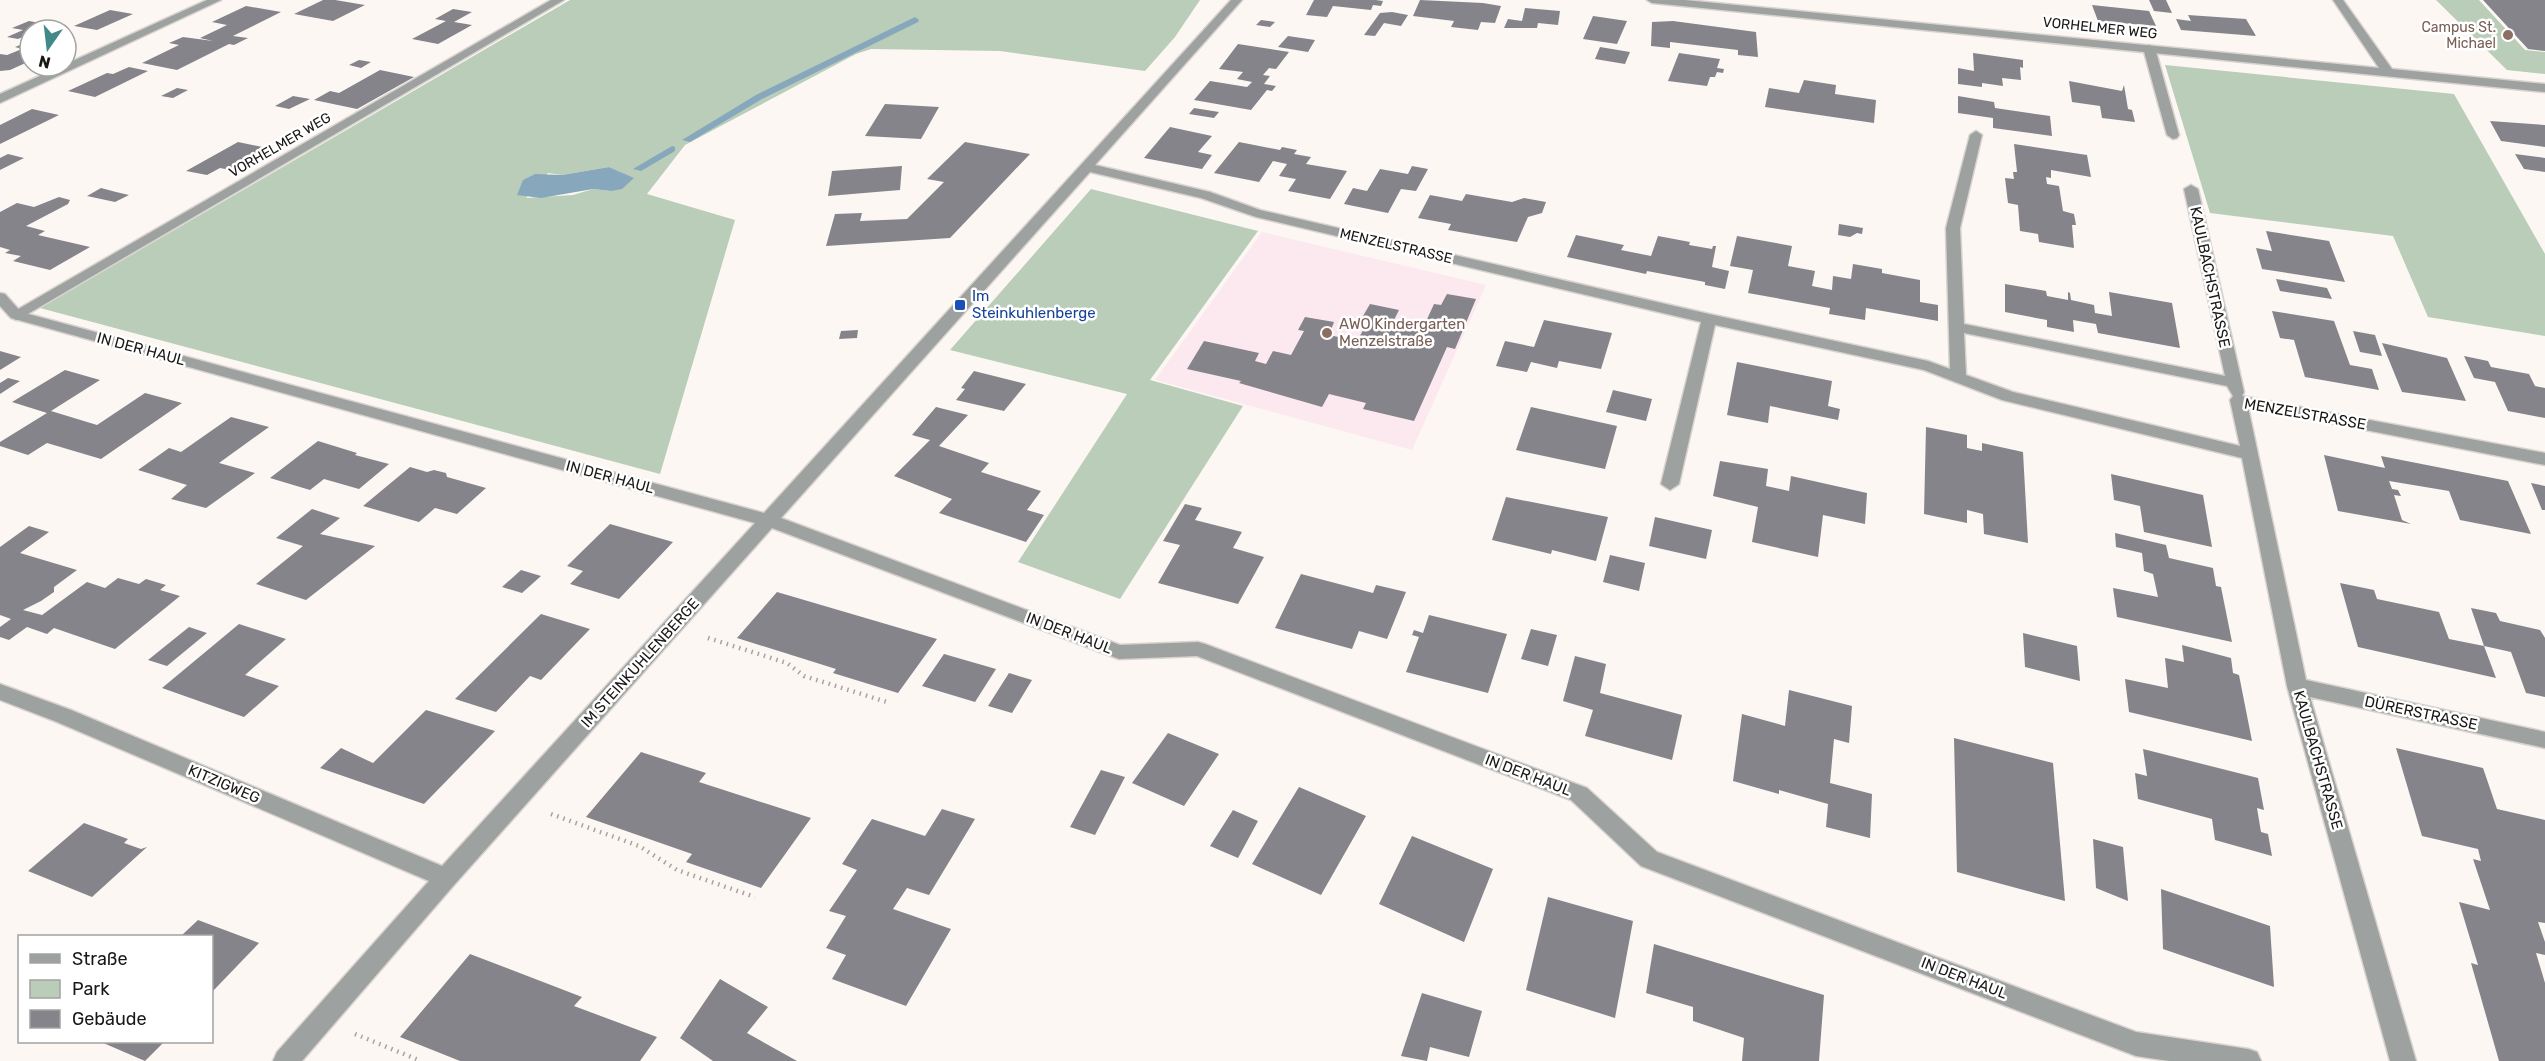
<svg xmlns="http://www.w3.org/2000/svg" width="2545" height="1061" font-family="Rubik,sans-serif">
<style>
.education{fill:#fce8ef}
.green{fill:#b9cdb8;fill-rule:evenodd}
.water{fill:#87a7bc}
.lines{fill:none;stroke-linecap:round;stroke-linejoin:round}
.stream{fill:#87a7bc;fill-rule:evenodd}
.building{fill:#85848a}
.lane-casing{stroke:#d9d3d0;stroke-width:3}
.street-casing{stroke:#d9d3d0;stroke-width:3}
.path{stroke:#a7a3a0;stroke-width:4.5;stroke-dasharray:1.5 5;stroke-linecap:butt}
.lane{fill:#9da1a0;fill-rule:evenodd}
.street{fill:#9da1a0;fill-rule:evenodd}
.education-dot{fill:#8d6e63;stroke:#fff;stroke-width:2}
.transit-dot{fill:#1a4fb4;stroke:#fff;stroke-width:2}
.labels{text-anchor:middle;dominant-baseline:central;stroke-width:5;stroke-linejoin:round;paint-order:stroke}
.far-education-label{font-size:14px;fill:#785e54;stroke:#fff;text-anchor:end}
.far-street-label{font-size:14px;fill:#1a1816;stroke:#fff}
.street-label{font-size:15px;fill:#1a1816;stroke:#fff}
.transit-label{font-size:15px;fill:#164399;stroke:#fff;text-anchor:start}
.education-label{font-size:15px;fill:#785e54;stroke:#fff;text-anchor:start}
</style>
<rect width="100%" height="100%" fill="#fdf7f3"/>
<path class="education" d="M1262 232 1486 285 1412 450 1155 380Z"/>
<path class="green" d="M570 0H1200L1175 37 1145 71 1000 51 871 49 856 54 685 145 647 194 735 220 660 474 40 308ZM609 167 633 178 611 191 593 189 573 195 526 198 548 173 562 175Z
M2436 0H2479L2525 50 2545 52V74L2507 70Z
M2165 65 2454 94 2545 254V336L2428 317 2393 236 2210 213Z
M1091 189 1258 231 1150 380 1243 406 1120 599 1018 562 1127 394 950 350Z"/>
<path class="water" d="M609 167 634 178 622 189 611 191 593 189 541 198 517 195 523 180 535 174 562 175Z"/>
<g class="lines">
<path class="stream" d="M915 17 919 20 918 22 762 99 690 142 682 140 756 95Z
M672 146 675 147V151L641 171 633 169Z"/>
</g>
<path class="building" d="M323 0H335L365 5 333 21 294 14Z
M1314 0H1376L1383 1 1381 6 1373 5 1371 10 1333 6 1327 17 1306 15Z
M1420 0 1483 3 1501 6 1495 23 1481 22 1478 30 1451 27 1454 21 1413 16Z
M2149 0H2166L2172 13 2154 11Z
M2483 0H2545V51L2528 49Z
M2092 5 2149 11 2156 26 2098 21Z
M246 6 281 12 233 36 248 38 234 45 229 44 177 70 142 63 179 45 169 43 183 37 213 41 200 38 227 25 212 22Z
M1525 8 1560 11 1558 25 1538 23 1537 28H1504L1508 19 1522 21Z
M453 9 472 12 454 22 472 25 438 44 412 39 446 21 435 19Z
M110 10 133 14 97 30 74 26Z
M1392 12 1408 15 1401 26 1384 23 1375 36 1364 35 1380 13Z
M2188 15 2246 19 2256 36 2181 30 2176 19 2191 21Z
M1593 16 1627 21 1617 44 1583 39Z
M1261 20 1275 22 1270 27 1256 25Z
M29 21 50 25 30 30V34L18 39 7 37 23 30 12 28Z
M1673 21 1756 32 1758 57 1738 55V50L1670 42V48L1651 46 1652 22Z
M1288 36 1315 40 1308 52 1278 47Z
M30 41V61L10 70 0 71V54L7 55 22 49 15 47Z
M1238 44 1289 52 1276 69 1269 68 1263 75 1270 76 1264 84 1276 86 1272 91 1267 90 1251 110 1194 100 1210 81 1247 87 1252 82 1237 79 1243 72 1219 69Z
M1600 47 1630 52 1625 64 1595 59Z
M1679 53 1720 59 1717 68 1724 69 1723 73 1717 72 1715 77H1710L1707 86 1668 81Z
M1973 53 2023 60V68L2020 67 2021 80 2002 78 2003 86 1982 83V87L1958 84V68L1974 71Z
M359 60 371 62 361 68 349 65Z
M129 67 148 71 95 97 68 91 107 73 113 74Z
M380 70 414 77 357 109 314 100 330 91 339 93Z
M1804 80 1836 85 1835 94 1876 100 1874 123 1765 107 1769 88 1799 93Z
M2069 81 2122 91 2124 85 2128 109 2132 110 2135 122 2102 118 2100 106 2072 102Z
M177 88 188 90 173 98 161 96Z
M293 96 310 99 289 109 275 106Z
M1958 96 1994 102 1995 108 2050 116 2052 136 1993 128V118L1958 113Z
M885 104 939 107 921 139 865 136Z
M1194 108 1219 112 1214 118 1189 114Z
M32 109 59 115 0 144V125Z
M2490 121 2545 125V147L2501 141Z
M1170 127 1212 136 1198 152 1212 155 1202 169 1144 158Z
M238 142 272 149 235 171 220 168 207 175 186 171Z
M965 142 1030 154 950 238 826 246 835 214 862 213 860 221 907 219 944 182 927 179Z
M1239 142 1280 150 1282 147 1297 150 1294 154 1311 157 1306 164 1347 171 1330 199 1288 191 1296 179 1279 176 1287 164 1273 161 1259 182 1214 173Z
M2014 144 2087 155 2091 177 2051 170V178L2046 177 2047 184 2059 186 2063 211 2074 214 2076 225H2072L2074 248 2039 242 2038 234 2020 231 2018 205 2008 203 2005 178 2014 179 2013 172H2017Z
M8 154 24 158 0 170V158Z
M2515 154 2545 158V172L2524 169Z
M902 166 900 190 828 196 832 171Z
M1412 166 1428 169 1416 191 1401 189 1388 213 1344 204 1353 188 1367 191 1380 169 1408 174Z
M101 188 116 192 129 195 115 202 87 196Z
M1466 194 1512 202 1524 198 1546 202 1542 213 1528 217 1517 242 1448 230 1451 224 1418 218 1430 195 1462 201Z
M59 197 70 200 68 204 26 226 45 231 38 235 90 247 50 270 13 261 21 256 5 253 10 250 0 247V212L17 203 34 207Z
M1839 224 1863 228 1862 234 1857 233 1850 237 1838 235Z
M2266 231 2329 241 2345 282 2262 269 2256 248 2272 251Z
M1576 235 1624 245 1621 250 1651 256 1658 236 1690 242 1689 245 1712 249 1713 246H1716L1712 267 1729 271 1725 289 1705 285V282L1647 271 1646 274 1567 257Z
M1737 236 1792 246 1788 266 1815 271 1812 286 1832 290 1833 276 1851 279 1853 264 1882 269V273L1920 280V302L1938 305V321L1866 308 1865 320 1829 314 1830 308 1748 293 1753 270 1730 266Z
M2276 279 2327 288 2332 299 2280 291Z
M2005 284 2046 291 2047 296 2068 300V292L2070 293 2071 300 2094 305 2095 313 2112 316 2109 292 2172 303 2180 348 2098 333 2096 324 2073 320 2074 332 2047 327V320L2005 312Z
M1447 294 1476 299 1455 349 1447 347 1414 421 1363 409 1366 403 1329 394 1322 407 1239 383 1241 381 1187 369 1204 341 1259 353 1255 361 1266 364 1273 351 1291 355 1304 331 1298 330 1305 317 1334 322 1329 335 1357 341 1370 318 1363 316 1370 304 1399 310 1393 322 1423 328 1434 304 1441 305Z
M2272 311 2334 321 2350 365 2372 369 2379 390 2305 377 2294 340 2280 338Z
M1544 320 1612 333 1601 369 1559 361 1557 368 1531 362 1527 372 1496 366 1505 341 1534 347Z
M858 330 857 338 839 339 841 331Z
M2353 331 2375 335 2382 356 2360 352Z
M2382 343 2447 358 2466 401 2402 392Z
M0 351 21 357 0 370Z
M2464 356 2488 361 2491 367 2529 374 2535 386 2545 388V418L2508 411 2495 382 2474 378Z
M1737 362 1832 381 1828 406 1840 409 1838 420 1770 406 1768 423 1727 415Z
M65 370 100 380 51 411 97 425 145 393 182 403 101 459 47 443 28 455 0 446V442L47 413 12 402Z
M974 371 1026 384 1004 411 956 400 965 389 961 388Z
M8 378 20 381 0 394V383Z
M1613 390 1652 399 1646 421 1606 412Z
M936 407 968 415 939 446 989 463 981 472 1041 491 1027 510 1044 515 1026 542 939 513 952 499 894 476 930 440 912 435Z
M1531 407 1617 426 1605 469 1516 450Z
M231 417 269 427 219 463 255 473 206 508 171 499 187 485 138 470 169 448 181 452Z
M1926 427 1967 435V448L1982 451V443L2023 452 2028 543 1984 534 1983 514 1967 510V523L1924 514Z
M318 441 357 453 355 455 389 464 359 489 324 479 310 490 270 478Z
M2324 455 2385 468 2381 456 2508 481 2531 534 2460 520 2449 491 2389 481 2392 489 2398 490 2401 496 2394 495 2402 520 2411 524 2338 511Z
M1720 461 1768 469 1766 486 1789 491 1791 476 1867 493 1865 524 1823 515 1818 557 1752 542 1758 507 1713 496Z
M410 467 427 472 434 470 446 473 447 477 486 488 457 514 435 508 419 522 363 506Z
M2111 474 2203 495 2212 547 2144 532 2140 506 2114 500Z
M2531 483 2545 486V510H2542Z
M1506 497 1608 517 1596 561 1552 550 1551 554 1492 540Z
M1185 504 1202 508 1195 520 1242 532 1233 548 1264 557 1238 604 1158 583 1180 545 1163 541Z
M312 509 340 518 320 534 375 546 306 600 256 584 303 546 276 538Z
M1655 517 1712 530 1706 559 1649 546Z
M610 524 673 542 619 599 570 584 583 571 567 566Z
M29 526 49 532 20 553 77 570 54 587V592L41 601 23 610 42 615 87 582 105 588 118 578 139 584 146 579 166 585 160 590 180 596 115 649 54 628 47 634 27 627 9 640 0 637V627L11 619 0 615V547Z
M2115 533 2166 545 2169 558 2213 568 2216 586 2221 587 2232 642 2117 617 2113 588 2158 597 2153 574 2144 571 2142 553 2116 547Z
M1610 555 1645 563 1639 591 1603 582Z
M521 570 541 576 522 593 502 587Z
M1301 574 1373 593 1376 585 1406 592 1387 639 1359 631 1352 649 1275 628Z
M2340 583 2374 590 2377 599 2439 612 2449 639 2484 646 2496 678 2358 647Z
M777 592 937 639 898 693 833 673 836 669 737 638Z
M2471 608 2496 613 2500 621 2540 630 2545 638V697L2526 693 2511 652 2484 646Z
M541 614 590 629 541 680 530 676 496 712 455 699Z
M1429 615 1507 634 1488 693 1406 672 1419 637 1412 635 1414 630 1423 633Z
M239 624 286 639 245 675 279 686 244 717 162 688Z
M189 627 207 633 167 666 148 660Z
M1531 629 1557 635 1548 666 1521 659Z
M2023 633 2077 646 2080 681 2025 667Z
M2182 645 2231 658 2233 673 2239 675 2252 741 2129 712 2125 679 2168 688 2165 658 2184 662Z
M944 654 996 669 975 702 922 686Z
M1575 656 1606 664 1600 693 1682 715 1672 760 1585 736 1593 710 1563 701Z
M1009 673 1032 680 1012 713 988 706Z
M1789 690 1852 706 1849 743 1834 739 1830 783 1872 794 1870 838 1826 827 1828 804 1779 790V794L1733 781 1742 714 1785 726Z
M426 710 495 731 424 804 320 768 341 748 373 763Z
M1168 733 1219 754 1184 806 1132 783Z
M1954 738 2053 763 2065 901 1957 872Z
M2396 748 2483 768 2497 809 2545 820V923L2538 922 2545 942V955L2536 953 2545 983V1061H2499L2471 963 2478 965 2459 902 2490 910 2473 859 2481 861 2478 849 2422 836Z
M2143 749 2258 778 2264 810 2257 808 2261 832 2268 834 2272 856 2215 840 2212 819 2138 799 2135 773 2147 776Z
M641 752 706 773 699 782 811 818 761 888 686 862 692 854 586 817Z
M1101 770 1125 777 1095 835 1070 827Z
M1299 787 1366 816 1321 895 1252 864Z
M942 809 975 819 929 895 907 888 893 909 951 929 906 1006 832 979 846 955 826 948 846 916 829 911 857 870 842 864 872 819 925 836Z
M1233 810 1258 821 1238 858 1210 846Z
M84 823 128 839 124 843 141 849 147 847 92 897 28 871Z
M1412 836 1493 869 1464 942 1379 904Z
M2093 839 2123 847 2128 901 2096 888Z
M2161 889 2270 926 2274 987 2163 949Z
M1548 897 1633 921 1615 1018 1526 990Z
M198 920 259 943 212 992V936H181Z
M1654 944 1824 995 1819 1061H1742L1744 1038 1693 1021V1007L1646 993Z
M470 954 582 997 574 1006 657 1037 640 1061H460L400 1037Z
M720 979 768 1007 747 1033 797 1061H713L680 1038Z
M1422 993 1482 1011 1469 1057 1430 1047 1427 1061 1401 1056Z
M101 1042H164L145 1061Z"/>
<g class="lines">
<defs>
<path id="lane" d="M551 0H564L21 318 16 320 8 315Z
M2149 45 2155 48 2179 135 2177 138 2173 139 2167 135 2143 48Z"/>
<path id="street" d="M207 0H221L0 103V94Z
M1231 0H1242L1095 165 1210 192 1260 210 1709 314 1928 361 1950 369 1946 228 1970 135 1976 131 1982 135 1960 228 1964 324 2225 376 2184 189 2191 185 2198 189 2244 392 2242 396 2545 453V465L2248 407 2306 680 2545 732V748L2310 697 2416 1061H2390L2287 686 2242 458 2002 400 1924 370 1715 325 1679 484 1670 490 1661 484 1701 322 1256 217 1201 198 1090 172 781 518 1120 645 1198 642 1205 644 1587 788 1657 852 2136 1032 2248 1049 2257 1052 2261 1061H2169L2136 1056 1641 866 1571 800 1197 656 1119 659 772 528 454 885 302 1061H273L277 1052 429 881 57 722 0 700V684L71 710 442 866 755 523 11 318 0 306V293L5 294 21 312 764 513ZM1964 333 2227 386 2233 396 2230 400 2240 446 2013 392 1966 375Z
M1647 0H1685L2379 68 2333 0H2343L2392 69 2545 84V92L1652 3Z"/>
</defs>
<use href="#lane" class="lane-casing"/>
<use href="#street" class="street-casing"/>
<path class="path" d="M708 638 787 663 804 676 890 703
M551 814 639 846 677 870 755 897
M355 1034 421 1061"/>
<use href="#lane" class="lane"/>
<use href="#street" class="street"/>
</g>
<g class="education-dot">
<circle cx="2508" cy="35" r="6"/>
<circle cx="1327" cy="333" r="6"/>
</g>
<rect class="transit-dot" x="954" y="299" width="12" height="12" rx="3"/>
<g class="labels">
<g class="far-education-label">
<text x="2496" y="27">Campus St.<tspan x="2496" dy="16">Michael</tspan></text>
</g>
<g class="far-street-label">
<text transform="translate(2100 28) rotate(6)">VORHELMER WEG</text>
<text transform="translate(280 145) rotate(-30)">VORHELMER WEG</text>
<text transform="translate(1396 246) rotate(13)">MENZELSTRASSE</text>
</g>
<g class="street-label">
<text transform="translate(2210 277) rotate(78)">KAULBACHSTRASSE</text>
<text transform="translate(141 349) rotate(15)">IN DER HAUL</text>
<text transform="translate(2305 414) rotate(10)">MENZELSTRASSE</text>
<text transform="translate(610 477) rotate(15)">IN DER HAUL</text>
<text transform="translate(1069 633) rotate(21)">IN DER HAUL</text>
<text transform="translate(640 663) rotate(-48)">IM STEINKUHLENBERGE</text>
<text transform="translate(2421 713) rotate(12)">DÜRERSTRASSE</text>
<text transform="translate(2318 760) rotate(74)">KAULBACHSTRASSE</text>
<text transform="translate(1528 775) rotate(21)">IN DER HAUL</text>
<text transform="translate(224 784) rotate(23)">KITZIGWEG</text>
<text transform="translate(1964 978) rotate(21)">IN DER HAUL</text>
</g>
<g class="transit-label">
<text x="972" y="296">Im<tspan x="972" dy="17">Steinkuhlenberge</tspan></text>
</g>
<g class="education-label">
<text x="1339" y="324">AWO Kindergarten<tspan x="1339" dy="17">Menzelstraße</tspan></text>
</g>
</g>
<rect x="18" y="935" width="195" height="108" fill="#ffffff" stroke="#a3a3a2" stroke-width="1.5"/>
<rect x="30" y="954" width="30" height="9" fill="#9da1a0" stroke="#a3a3a2" stroke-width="1.5"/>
<text x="72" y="965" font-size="18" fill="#1a1816">Straße</text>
<rect x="30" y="980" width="30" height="18" fill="#b9cdb8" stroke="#a3a3a2" stroke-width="1.5"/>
<text x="72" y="995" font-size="18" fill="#1a1816">Park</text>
<rect x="30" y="1010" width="30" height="18" fill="#85848a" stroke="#a3a3a2" stroke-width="1.5"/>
<text x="72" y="1025" font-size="18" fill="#1a1816">Gebäude</text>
<g transform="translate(48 48) rotate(194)"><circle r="28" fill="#ffffff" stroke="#a3a3a2" stroke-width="1.5"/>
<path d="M0-4.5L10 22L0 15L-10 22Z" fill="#428a8a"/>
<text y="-9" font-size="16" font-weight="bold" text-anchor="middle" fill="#1a1816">N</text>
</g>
</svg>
